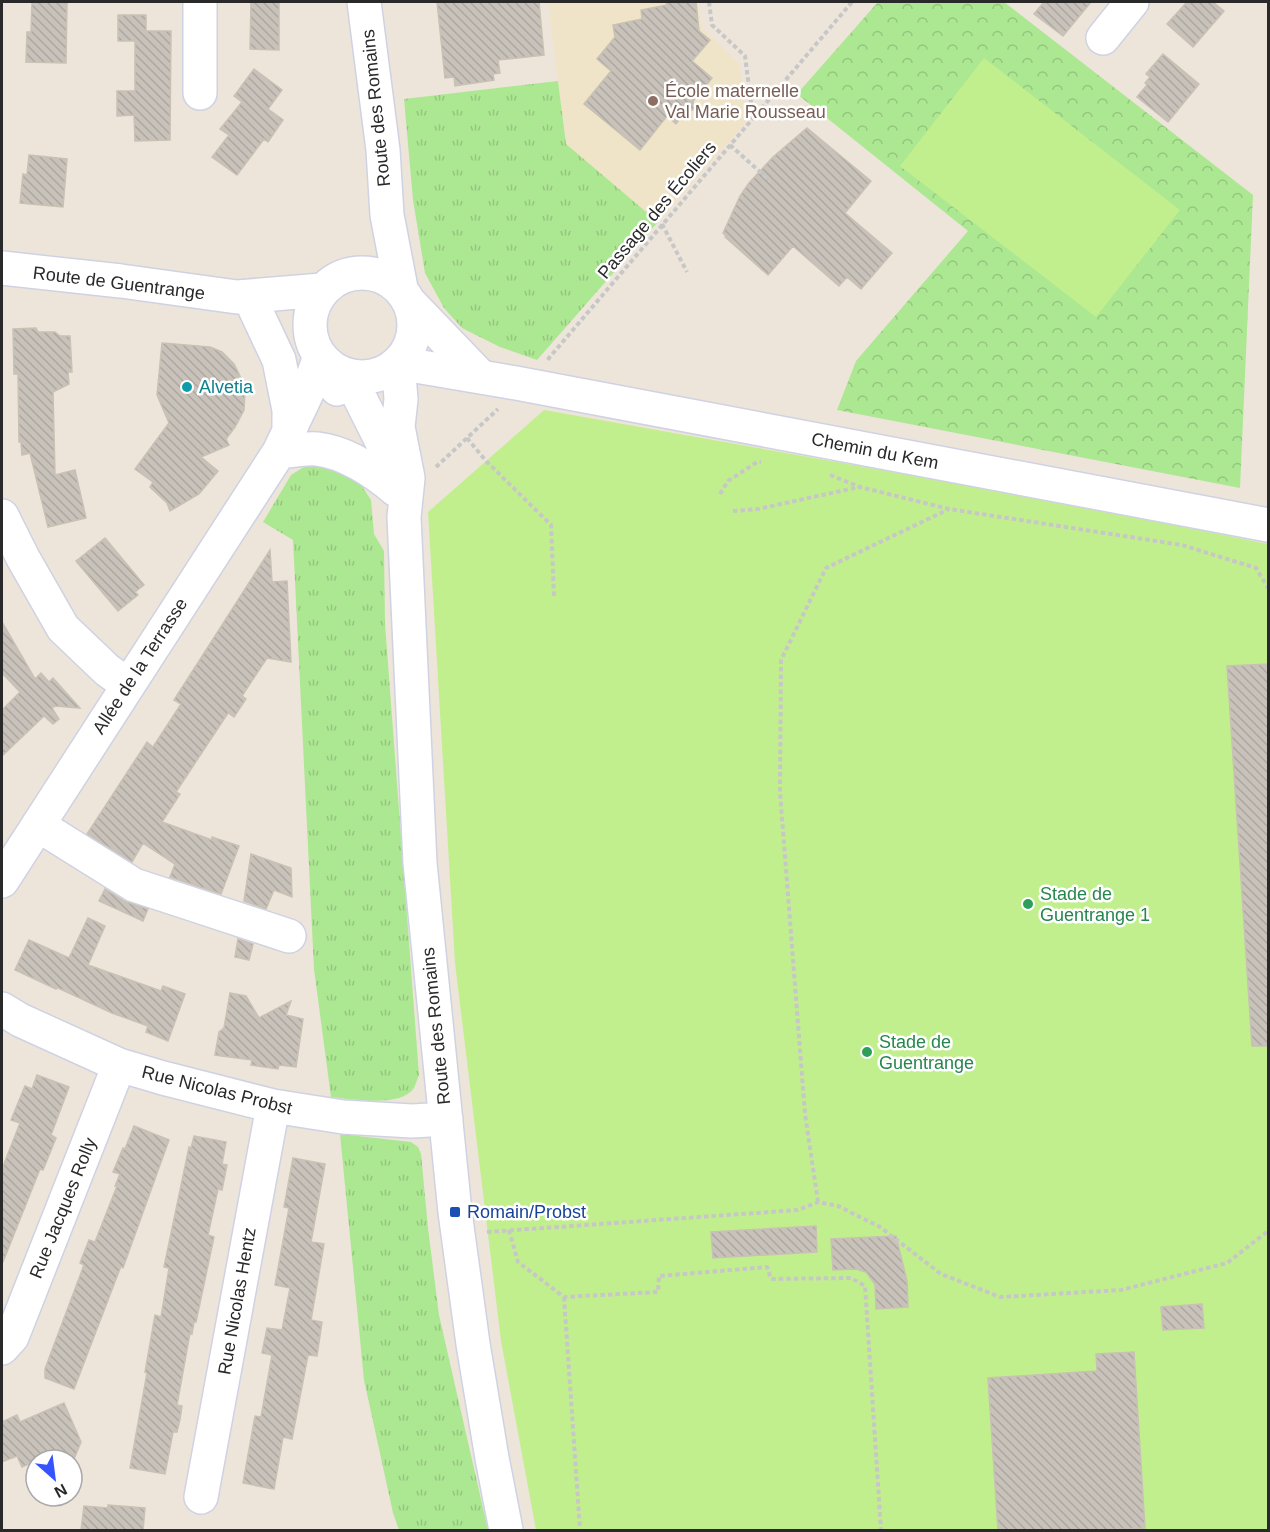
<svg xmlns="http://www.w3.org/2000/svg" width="1270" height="1532" font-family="Arial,sans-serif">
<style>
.education{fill:#f0e4c8}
.grass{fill:url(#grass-tufts)}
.park{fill:url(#park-crowns)}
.pitch{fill:#c2ef8d}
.building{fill:url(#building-back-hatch);stroke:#c8c1b4;stroke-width:1.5}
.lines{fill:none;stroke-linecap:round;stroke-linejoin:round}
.minor-casing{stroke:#cfd2e3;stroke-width:36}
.path{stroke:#c7c7c7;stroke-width:4;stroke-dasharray:4.5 3;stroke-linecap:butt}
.minor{stroke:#fff;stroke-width:33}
.education-dot{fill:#8d6e63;stroke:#fff;stroke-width:2}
.culture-dot{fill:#0f9aa8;stroke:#fff;stroke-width:2}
.leisure-dot{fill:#2e9e5b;stroke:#fff;stroke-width:2}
.transit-dot{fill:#1a4fb4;stroke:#fff;stroke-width:2}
.labels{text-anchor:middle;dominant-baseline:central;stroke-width:5;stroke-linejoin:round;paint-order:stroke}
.education-label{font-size:18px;fill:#785e54;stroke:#fff;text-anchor:start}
.street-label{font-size:18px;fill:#292929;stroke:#fff}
.culture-label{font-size:18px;fill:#0d838f;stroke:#fff;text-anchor:start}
.leisure-label{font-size:18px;fill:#27864d;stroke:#fff;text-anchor:start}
.transit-label{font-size:18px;fill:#164399;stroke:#fff;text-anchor:start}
</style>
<defs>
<pattern id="grass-tufts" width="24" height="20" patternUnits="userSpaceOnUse" patternTransform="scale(1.5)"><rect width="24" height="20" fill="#ace792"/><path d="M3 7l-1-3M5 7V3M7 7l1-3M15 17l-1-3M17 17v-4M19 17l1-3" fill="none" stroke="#94c67e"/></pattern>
<pattern id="park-crowns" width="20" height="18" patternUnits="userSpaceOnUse" patternTransform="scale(1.5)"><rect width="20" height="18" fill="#ace792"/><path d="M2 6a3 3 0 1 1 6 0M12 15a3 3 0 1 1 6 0" fill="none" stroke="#94c67e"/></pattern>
<pattern id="building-back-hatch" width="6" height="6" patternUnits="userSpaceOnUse" patternTransform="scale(1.5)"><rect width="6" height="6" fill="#c8c2ba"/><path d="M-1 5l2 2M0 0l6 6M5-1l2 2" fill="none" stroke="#aca7a0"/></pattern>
</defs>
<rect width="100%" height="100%" fill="#ede5da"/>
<path class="education" d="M548 2H698L702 28 739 64 747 121 658 222 566 144Z"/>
<path class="grass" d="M558 81 566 144 658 222 537 360 500 347 462 328 444 308 425 273 413 200 404 99Z
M318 458 354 474 371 500 374 534 384 551 385 624 419 1075C417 1079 416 1084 414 1088 400 1108 352 1099 331 1097L314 969 293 540 263 522 291 475Z
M340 1134 411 1142 418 1147 421 1154 428 1228 439 1315 488 1530H399L393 1513 364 1380Z"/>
<path class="park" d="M878 2H1004L1253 195 1240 488 837 410 856 361 968 231 797 94Z"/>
<path class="pitch" d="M984 58 1180 210 1096 317 900 166Z
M544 410 1063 502 1268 544V1530H536L501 1341 455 963 428 512Z"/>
<path class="building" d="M32 2H67L66 63 26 62 27 32H31Z
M251 2H279V50L250 49Z
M437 2H539L544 55 498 60 500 73 493 74 494 80 455 86 454 77 445 78Z
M666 2H696L699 31 710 40 692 61 712 78 693 101 695 110H686L676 124 667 116 640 150 584 104 611 71 597 59 615 37 613 25 642 19 641 10 667 5Z
M1044 2H1091L1063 36 1034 14Z
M1187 2H1213L1224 11 1193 47 1167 24Z
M118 15H146V31H171L170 140 135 141 134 115 117 116V91H135V41H118Z
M1163 54 1199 84 1168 122 1137 97 1147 85 1145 83 1150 77 1146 74Z
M254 69 282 90 268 109 283 120 268 142 264 139 237 175 212 157 229 135 220 129 242 102 234 96Z
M807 128 871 181 845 213 892 253 861 289 847 277 839 286 793 246 768 275 725 237 726 236 723 233 740 196 749 183 773 157Z
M29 155 67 159 63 207 20 203 23 174 27 175Z
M36 328 38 332H55L60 336H70L72 372H68L69 384 53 392 55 475 75 470 86 518 48 527 30 453 22 455 21 442H19L18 374H14L13 329Z
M162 343 210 347 222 352 234 364 241 378 245 390 244 410 235 427 226 439 229 445 201 457 218 471 199 494 170 511 167 503 150 487 153 482 135 469 169 423 157 395Z
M105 538 144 585 135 592 138 595 118 611 76 561Z
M270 550 272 582 287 581 291 662 267 658 242 696 246 699 234 717 228 713 176 792 180 794 162 822 212 840V837L239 846 221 894 170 877 175 864 143 843 132 862 87 834 147 742 153 747 181 704 174 700Z
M2 622 35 679 41 673 49 682 53 678 80 708 55 706 52 708 59 719 53 724 44 716 2 756V710L20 692 2 673Z
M1269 664V1046H1252L1227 666Z
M251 854 291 868 292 897 274 890 266 909 244 901Z
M105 889 124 901 148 909 143 921 99 901Z
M88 918 105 926 88 965 161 991 163 986 185 994 168 1041 146 1032 148 1026 112 1013 56 987V989L15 970 29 940 69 958Z
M238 939 253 944 249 960 235 957Z
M230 993 246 996 259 1018 291 1001 286 1015 303 1019 296 1067 279 1065 278 1069 251 1065 252 1060 215 1055 219 1032 224 1028Z
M37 1075 69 1087 51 1135 56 1138 43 1170 40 1169 3 1262H2V1169L20 1123 11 1120 25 1086 32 1089Z
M134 1126 169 1140 123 1268 121 1266 74 1389 45 1378V1369L84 1265 80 1263 89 1240 95 1242 117 1186H115L120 1174 113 1172 123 1148 125 1149Z
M194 1136 226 1142 222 1164 227 1165 222 1190 218 1189 208 1235 214 1237 196 1322H194L192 1334 190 1333 177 1405 182 1406 180 1419 177 1432H173L165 1474 130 1468 147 1373 145 1372 155 1315 161 1317 169 1268 164 1267 189 1147 191 1148Z
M293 1158 325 1164 311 1242 324 1244 311 1320 322 1322 317 1356 308 1355 292 1439 283 1437 274 1489 243 1483 255 1416 261 1417 272 1355 262 1353 267 1328 282 1330 290 1288 275 1285 289 1208 284 1207Z
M816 1226 817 1252 713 1258 711 1232Z
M896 1236 907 1281 908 1307 876 1309 875 1284 866 1272 856 1269 833 1270 831 1239Z
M1202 1304 1204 1328 1163 1330 1161 1307Z
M1134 1352 1145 1528 1102 1530H998L988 1378 1097 1371 1096 1354Z
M64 1403 81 1442 72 1464V1460H64L60 1450 22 1467 17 1456 2 1462V1422L17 1415 20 1422Z
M108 1505 145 1508 143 1530H81L84 1506 108 1508Z"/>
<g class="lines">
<defs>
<path id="minor" d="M364 2 383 150 387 215 401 288
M1103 38 1132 2
M200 93V2
M2 268 121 281 237 297 322 290
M310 325a52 52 0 1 1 104 0a52 52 0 1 1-104 0Z
M410 303 481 377
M255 309 279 360 289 410V428
M398 363 401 399 398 427 408 478 404 517 420 863 455 1212 473 1344 492 1458 506 1530
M398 363 516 383 1268 525
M337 389 349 376 383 444 390 469
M279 452C291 451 305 448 317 449 345 452 375 472 396 490
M2 516 23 558 63 628 107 670 128 685
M38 825 134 885 289 936
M2 881 279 452 307 393 320 356
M2 1009 20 1020 119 1065 163 1078 273 1106 343 1117 412 1121 446 1119
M2 1348 12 1337 119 1065
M201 1497 273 1106"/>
</defs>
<use href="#minor" class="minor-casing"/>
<path class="path" d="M709 2 712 25 745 56 753 118
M730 145 770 181
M662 224 687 272
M548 360 549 358 852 2
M467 438 486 461 551 525 554 596
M436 467 498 409
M830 475 860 487 949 509 1182 545 1256 568 1268 588
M720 494 728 481 757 462H761
M733 511 758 509 859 487
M818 1202 805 1114 780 792 781 660 826 568 949 509
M509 1230 518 1262 564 1297 658 1292 659 1276 767 1267 771 1279 851 1278 865 1286 881 1530
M487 1232 798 1210 818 1202 838 1206 880 1227 941 1274 1000 1297 1121 1290 1227 1263 1268 1231
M564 1297 580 1530"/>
<use href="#minor" class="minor"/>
</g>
<circle class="education-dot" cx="653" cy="101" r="6"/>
<circle class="culture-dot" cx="187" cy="387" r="6"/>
<g class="leisure-dot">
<circle cx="1028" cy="904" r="6"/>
<circle cx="867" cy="1052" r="6"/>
</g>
<rect class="transit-dot" x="449" y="1206" width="12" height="12" rx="3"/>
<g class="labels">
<g class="education-label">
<text x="665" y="91">École maternelle<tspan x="665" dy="21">Val Marie Rousseau</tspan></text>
</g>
<g class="street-label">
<text transform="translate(376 108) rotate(-96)">Route des Romains</text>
<text transform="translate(657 210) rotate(-50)">Passage des Écoliers</text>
<text transform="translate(119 283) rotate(7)">Route de Guentrange</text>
<text transform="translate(875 451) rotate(11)">Chemin du Kem</text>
<text transform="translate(140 666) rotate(-57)">Allée de la Terrasse</text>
<text transform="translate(436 1026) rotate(-96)">Route des Romains</text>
<text transform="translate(217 1090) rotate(14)">Rue Nicolas Probst</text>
<text transform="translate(63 1208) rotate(-68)">Rue Jacques Rolly</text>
<text transform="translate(237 1301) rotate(-80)">Rue Nicolas Hentz</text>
</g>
<g class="culture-label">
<text x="199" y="387">Alvetia</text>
</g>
<g class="leisure-label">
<text x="1040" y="894">Stade de<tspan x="1040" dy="21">Guentrange 1</tspan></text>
<text x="879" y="1042">Stade de<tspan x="879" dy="21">Guentrange</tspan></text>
</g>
<g class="transit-label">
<text x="467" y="1212">Romain/Probst</text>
</g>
</g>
<rect width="1270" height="1532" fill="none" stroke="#292929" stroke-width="6"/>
<g transform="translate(54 1478) rotate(152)"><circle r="28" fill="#ffffff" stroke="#a9a9a9" stroke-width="1.5"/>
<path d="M0-4.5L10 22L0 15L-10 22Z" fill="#3553ff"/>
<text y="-9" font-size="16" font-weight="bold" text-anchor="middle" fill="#292929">N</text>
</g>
</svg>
